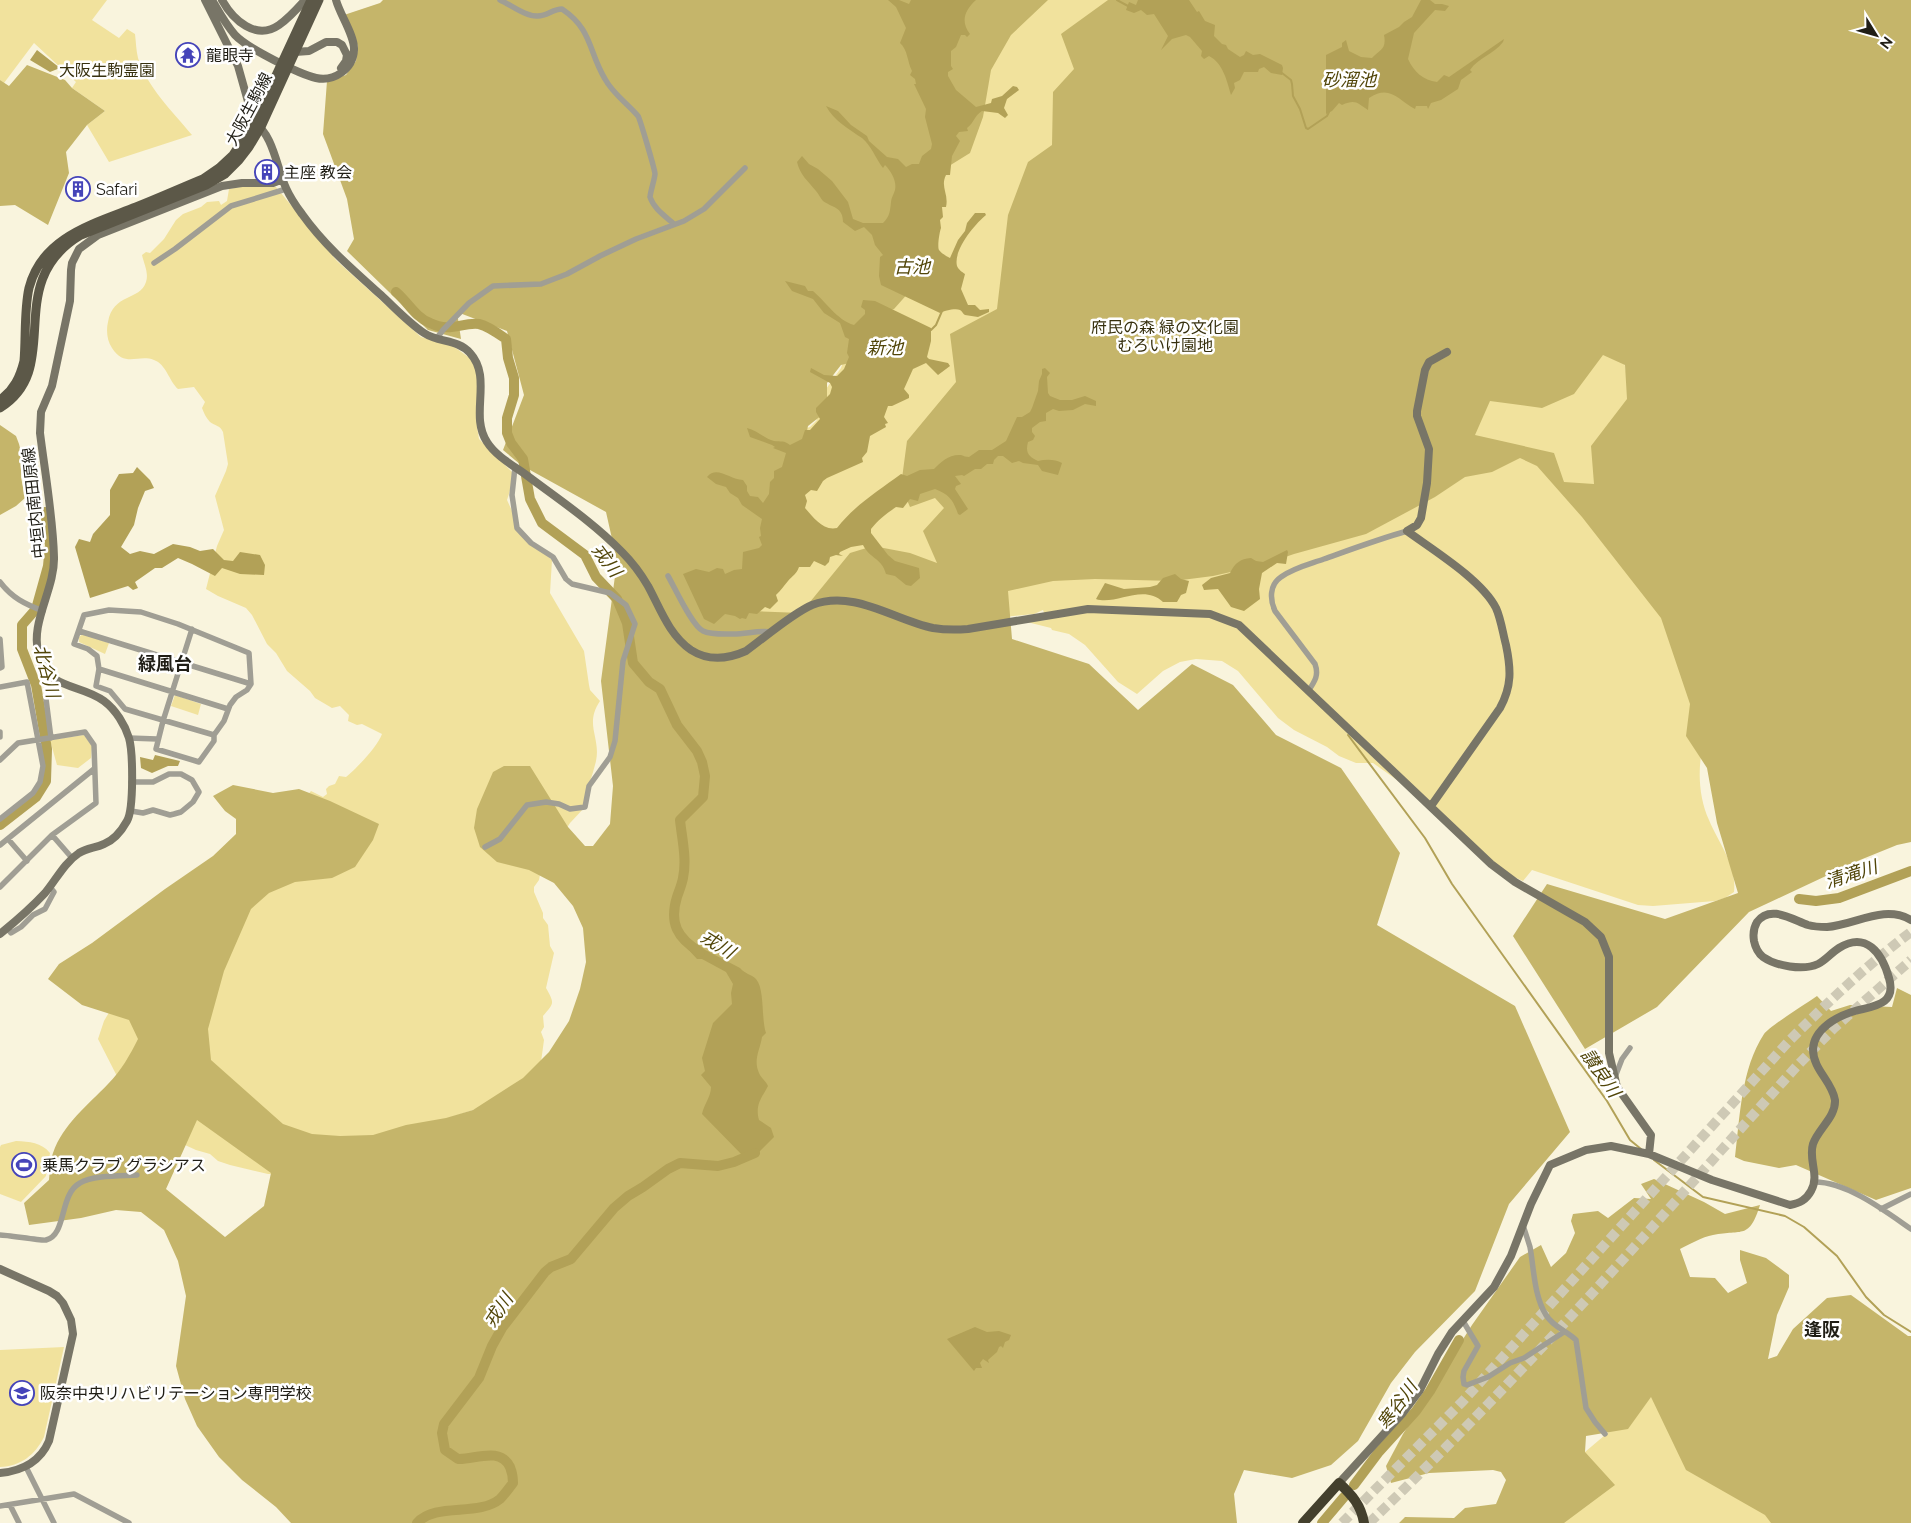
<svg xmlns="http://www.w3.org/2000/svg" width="1911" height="1523" font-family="Raleway,'Noto Sans JP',sans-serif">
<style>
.green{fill:#f1e29d}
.forest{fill:#c5b56a;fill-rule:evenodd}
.water{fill:#b2a157}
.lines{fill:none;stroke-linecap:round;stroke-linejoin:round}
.stream{stroke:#b2a157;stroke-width:2}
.river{stroke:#b2a157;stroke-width:10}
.highway-tunnel{stroke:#cec9b5;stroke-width:10;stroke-dasharray:10 5;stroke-linecap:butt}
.street{stroke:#a09e94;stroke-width:5.5}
.secondary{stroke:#787567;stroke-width:8}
.primary{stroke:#5c5848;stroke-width:9}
.highway{stroke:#44402d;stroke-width:10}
.labels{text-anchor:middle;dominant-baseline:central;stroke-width:5;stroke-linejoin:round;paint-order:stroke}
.poi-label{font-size:16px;fill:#201e16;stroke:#fff;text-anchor:start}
.park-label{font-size:16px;fill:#37300e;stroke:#fff}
.street-label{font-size:16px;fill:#201e16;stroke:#fff}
.water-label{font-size:18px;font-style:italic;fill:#514508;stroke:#fff}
.neighbourhood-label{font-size:18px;font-weight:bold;fill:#201e16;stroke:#fff}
</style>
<rect width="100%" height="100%" fill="#f9f4dd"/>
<path class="green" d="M0 0H107L92 20 119 38 127 29 135 34C136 42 136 50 138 58 147 87 173 112 192 135L109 162 87 125 105 111 72 88 76 82 34 43 4 83 0 80Z
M898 0H1570L1592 197 1701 756C1698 776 1700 801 1709 820 1719 844 1737 865 1734 892L1725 898 1715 901 1653 906 1638 905 1532 870 1523 881 1512 876 1498 866 1415 787 1404 785 1373 763H1356L1339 756 1327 747 1294 730 1278 718 1238 671 1222 661 1196 659 1180 662 1163 671 1137 694 1118 682 1085 645 1069 634 1052 630 1051 628 1027 622 1047 620 1043 610 1034 614 1004 617 774 629 717 567 801 430 810 427 817 420 814 417 821 396 841 368 844 359Z
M247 186 276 187 337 261 421 337 453 346 471 359 479 376 477 427 479 439 512 472V484L507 500 513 513 518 531 552 560 550 593 584 651 589 685 590 690 600 701C584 725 601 737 596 761 593 775 587 788 584 802L585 807 570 823 541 869 539 880 534 887V892L543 913V918L548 925 550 946 554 953 546 988C555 1004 554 1003 543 1016L544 1027 541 1032 544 1040 541 1062 537 1071 488 1105 280 1174H268L230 1165 218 1161 210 1154 196 1150 174 1140 121 1084 98 1039 104 1021 111 1009 305 798 311 791 323 797 327 794 326 789 329 786 335 784 339 776 346 777C356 769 378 746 382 734L362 724 357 725 348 721 349 715 340 706 332 708 315 698 310 691 287 671 276 653 267 644 252 615 246 608 218 596 206 589 217 546 224 530 215 496 226 471 228 464 223 432C220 425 215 426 210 422 206 418 204 413 202 408L205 402 194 387 178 389C169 381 166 364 154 360 138 354 125 368 112 348 107 341 106 330 108 322 113 293 140 301 146 282 149 273 144 264 142 255L146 252 150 253 164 239 176 220 183 214 201 207 207 202 219 201 221 205 227 201 229 189Z
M83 634 109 643 105 654 79 642V637Z
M175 695 201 704 198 715 171 706Z
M84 735 92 746 91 758 78 768 57 765 50 740Z
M16 1141C30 1142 41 1142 50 1153L46 1176 21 1202 0 1194V1147L1 1145Z
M64 1347 44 1437C35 1455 21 1466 0 1467V1350Z
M1651 1396 1792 1523H1533L1585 1452Z"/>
<path class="forest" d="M383 0H1048L1011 35 991 70 983 117 970 153 949 166 924 172 918 282 894 309 863 321 866 359 841 365 827 383V411L808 426 801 459 752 611 801 613 850 553 873 546 910 553 937 563 923 531 944 508 935 498 910 507 901 486 907 441 956 382 950 334 997 309 1008 215 1028 162 1052 145 1053 92 1074 69 1061 34 1108 0H1911V842L1897 845 1860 860 1749 912 1657 1007 1585 1049 1513 936 1547 884 1665 919 1738 893 1717 823 1707 768 1686 736 1690 704 1661 618 1582 517 1537 466 1520 458 1492 472 1465 477 1435 497 1366 534 1294 554 1262 565 1213 576 1174 581 1095 579 1053 581 1008 591 1012 639 1089 664 1138 710 1192 664 1233 685 1276 735 1341 768 1400 853 1377 925 1515 1006 1570 1132 1509 1204 1475 1291 1415 1352 1391 1383 1358 1441 1331 1465 1292 1478 1244 1470 1234 1494 1237 1523H291L276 1507 242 1480 219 1457 197 1426 185 1399 176 1366 186 1296 178 1261 164 1230 141 1212 116 1210 81 1218 29 1225 24 1203 49 1180C50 1171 50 1161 53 1153 63 1124 88 1105 108 1084 121 1071 130 1055 138 1039L129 1020 82 1005 48 979 59 964 92 943 165 889 213 856 236 834V819L225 811 213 796 233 785 273 793 299 789 330 801 379 824 373 840 355 867 332 878 295 882 269 893 251 909 224 971 208 1029 211 1060 283 1124 312 1134 340 1136 373 1135 406 1125 446 1118 473 1110 523 1078 549 1052 569 1021 580 989 586 962 583 928 573 906 554 883 529 870 497 862 480 847 474 828 477 809 493 772 504 766H530L568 827 585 846H593L610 824 613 786 601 681 617 561 606 512 521 465 503 450 524 395 507 331 457 312 461 339 428 330 347 251 354 239 347 199 323 134 327 81 346 75 356 61 358 46 344 15 380 3ZM1603 355 1625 365 1627 399 1591 446 1594 484 1564 482 1554 453 1475 435 1490 401 1542 408 1574 394ZM197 1120 271 1173 264 1206 225 1237 166 1189Z
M27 65 65 80 72 88 105 111 87 125 66 152 69 173 48 225 15 205 0 206V80L9 86Z
M0 425 16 436 19 444 22 456 21 477 25 498 16 506 0 515Z
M1897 988 1911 995V1188L1876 1200 1796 1165 1779 1168 1744 1161 1735 1157C1740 1117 1741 1069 1764 1034 1770 1026 1807 1003 1817 996L1831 1011 1850 1005 1892 1007Z
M1654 1179 1704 1202 1725 1214 1760 1205C1749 1240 1743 1229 1713 1235 1702 1237 1690 1244 1680 1249L1690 1277 1715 1278 1728 1293 1747 1283 1740 1260V1250L1766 1258 1789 1275V1287L1777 1315 1768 1359 1777 1356 1793 1329 1827 1298 1851 1295 1908 1336H1911V1523H1771L1765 1515 1686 1470 1651 1397 1628 1429 1586 1436 1585 1452 1615 1485 1564 1523H1399L1405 1517 1454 1518 1465 1508 1496 1504 1506 1480 1501 1472 1493 1470 1429 1473 1391 1483 1386 1466 1403 1434 1472 1325 1520 1257 1541 1245 1551 1267 1566 1253 1575 1233 1571 1221 1573 1214 1598 1211 1608 1218 1634 1198 1651 1199 1641 1184Z"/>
<path class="water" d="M888 0H899L909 4 911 0H976C965 10 960 21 970 34L967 37 965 35H961L956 47 951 51V66L953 69 948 72V76L956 90 976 107 991 103 992 99 1002 96 1013 86 1017 87 1019 90 1007 99 1004 108 1008 115 1005 118 998 113 982 111C974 116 974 123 967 128L968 131 959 132 956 136 960 141 952 156 950 175H946C940 187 949 194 946 207H942L943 217 940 220 941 228C940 230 937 246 939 250 941 253 946 256 950 258L958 240 965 231 967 223 975 213H985L986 215C975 224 953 250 957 266 958 269 962 272 965 274L961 289 968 305H975L980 310 989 309V312L978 317 965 315C963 314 962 311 960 310 955 308 944 311 940 313L881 285 879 276 880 257 883 255 875 245 872 235 864 227 855 231 843 222C843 207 833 208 823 201 820 198 819 194 816 191 808 181 800 175 797 162L802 156 809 164 818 169 832 181 848 202 853 219 863 223H883C890 216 890 211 891 202 891 198 894 194 895 190 897 181 891 171 885 165L883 168C876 159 871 145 862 138 850 130 833 120 826 106L838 111 851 125 867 136 869 141 887 157 898 159 906 167 912 164H919L922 156 931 149 932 144 925 117 926 109 914 84H916L915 79 910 75 912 71C907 61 908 50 900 43L906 28 896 7Z
M1138 0H1189L1197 12 1199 11 1205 21 1215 25 1214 36 1222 44 1226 45 1228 49 1240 57 1244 55 1246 51 1253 55 1260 54 1282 65 1283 68 1282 75 1271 73 1264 67 1259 69 1258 72H1244L1240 80 1234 83 1235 88 1231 95C1227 81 1223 63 1209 56L1204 59 1201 56 1202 51 1190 37 1186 35 1172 39 1161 50 1168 36 1154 14 1147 15 1141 10 1134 13 1126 10 1129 2 1136 5Z
M1421 0H1430L1435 4H1442L1449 6 1445 11 1435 10 1414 33 1408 59C1414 72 1423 80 1437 82L1444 75 1449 77 1504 39 1503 42C1494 54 1478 58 1470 70L1472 72 1461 80 1458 89 1441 100 1431 103 1428 109 1427 106H1416L1415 109C1398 100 1390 84 1369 98L1368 110C1357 103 1356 99 1342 105L1339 103 1332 111 1326 114V55L1342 47V43L1346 40 1349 51 1361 57 1372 58C1379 50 1387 50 1384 35L1399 27 1404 22 1412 17Z
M37 50 60 68 50 72 30 60Z
M785 281 805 286 808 291H813C826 302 837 320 854 325L865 314V310L861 307 863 300 875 301 931 328V341L927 357 929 359 948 363 950 366 938 375 926 363 913 369 904 389 909 395V398L892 406H888L884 417 888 423 885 424 886 427 870 436 867 452 862 458 863 462 827 478 823 481 817 491 811 490 805 495 807 501 805 508C814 518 823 531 837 528 855 505 878 491 901 474L907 476 920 470 934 469C941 462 949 454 961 455 964 456 966 457 969 457L979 450H992L1006 441 1017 417H1022L1030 412 1032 408 1038 391 1039 381 1042 374V369L1045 368 1050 373 1047 377 1048 393 1050 396 1060 400H1072L1085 396 1096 401V406L1085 404 1073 410 1059 411 1053 409 1046 413V421L1040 422 1032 428V432L1035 436 1033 440 1028 442C1025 453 1029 457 1038 461 1046 459 1055 459 1062 463L1058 475 1042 471 1038 465 1023 463 1019 461 1012 463 1003 456H998L994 460 993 464H987L981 469H975L964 476 962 475 955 476 961 484 956 486 955 489 968 509 960 515 958 514C953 500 950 495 935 489L920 494 918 501 910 499 903 508 896 507C886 514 878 520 871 529V533L888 555 895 561 919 568 920 578 911 586 906 585 895 576 886 574C882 558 870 559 863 545L851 547 840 552 839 554 843 556 836 555 830 557 829 562 825 566 814 561 810 567H799C796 575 793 575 788 581 784 586 781 590 776 595L778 601 770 609 765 607 757 614 749 613 746 619 742 618 740 619 735 616 725 614 714 624 704 619 683 574 696 569 709 572 717 568 723 569 725 574 734 570 742 569 743 552 759 548 762 545 759 537 761 536 760 528 762 519 742 505 738 498 730 493 726 487 716 484 707 477C717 465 730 480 743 480L747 486V491L750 496 758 497 763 503 769 494 770 482 774 478V471L782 467 786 453 773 448 775 447 772 445 750 437 747 428C757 430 765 439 774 441 781 442 784 440 790 445L802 439 805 430H810L820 419 816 412V408L830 394 832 387 830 383 810 372 811 368 824 375 837 376 844 369 849 357 847 353 849 339 845 337 840 323 824 313 813 299 792 291Z
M137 467 150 480 154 488 145 491 138 508 134 525 121 547 130 554 140 551 154 554 173 544 190 547 200 551 213 549 224 560 233 561 240 552 260 555 265 565 264 575 240 574 222 568 215 576 192 564 178 558 162 568H155L135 582 138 588 133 590 128 586 90 598 75 547 79 539 90 542 93 534 110 515V490L119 474 133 473Z
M1287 550 1288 552 1286 564 1277 563 1262 573 1259 589 1260 599 1244 611 1231 607 1218 589 1204 590 1202 585 1211 578 1230 573C1235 563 1240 559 1251 558L1256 561 1263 562Z
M1175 574 1181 579 1189 581 1186 593 1181 595 1177 602H1163C1143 583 1115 606 1096 599L1105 583 1124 589 1150 587 1157 585 1163 578Z
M155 755 180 761 178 766H168L152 773 141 768 140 757 153 760Z
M690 942 740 968C745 974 751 974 756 979 765 989 761 1019 766 1033L762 1037C760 1050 753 1060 759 1073 761 1078 766 1081 768 1086 761 1099 755 1105 759 1120L771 1128 774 1137 757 1154 745 1158 702 1114C704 1104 711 1097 711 1087L701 1075 705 1071 702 1058 713 1023 732 1004 731 993 733 984 726 972 702 959H697L686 947Z
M975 1327 987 1332 999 1331 1011 1335 1009 1340 1005 1342 1003 1348 1001 1346 999 1347 997 1352 988 1360 989 1363 983 1359 980 1363 982 1368H976L974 1371 947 1339Z"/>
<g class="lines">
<path class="stream" d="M1117 0 1128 6
M1282 73 1291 80 1292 84 1293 96 1300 109 1306 128 1308 129 1327 116 1329 112
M931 330 936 325 942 311
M1348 735 1425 838 1452 884 1607 1101 1630 1140 1641 1149
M1654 1160 1703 1197 1785 1216 1804 1227 1837 1256 1866 1297 1884 1315 1911 1332"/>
<path class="river" d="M396 292C408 302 415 317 430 323 451 333 461 322 479 324 488 326 499 334 506 339L508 358 514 378V395L507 418V433L511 443 523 459 530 499 542 523 585 555 596 577 617 599 627 623 633 663 649 682 660 689 677 725 697 751 702 762 705 776 703 797 680 820C682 839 687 859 683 878 682 884 679 891 677 897 669 923 677 938 700 952
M0 825 36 797 46 781 47 749 36 685 22 649V625L36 609 48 566 50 545 45 512
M1799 899 1816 901 1839 898 1911 871
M1354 1485 1378 1453 1416 1411 1430 1391 1459 1340
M417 1523C436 1502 478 1517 500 1499 505 1494 509 1488 513 1483 513 1478 512 1472 510 1467 500 1446 474 1460 458 1459L445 1450 442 1433 444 1424 479 1378 492 1346 502 1328 545 1272 551 1267 571 1259 614 1208 628 1196 643 1187 668 1169 680 1163 718 1166 734 1162 755 1153
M1322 1523 1344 1497"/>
<path class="highway-tunnel" d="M1342 1523 1463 1401 1789 1041C1828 1002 1867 965 1911 932
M1369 1523C1520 1379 1657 1221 1797 1066L1834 1028 1911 960"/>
<path class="street" d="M500 0C511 5 526 17 538 16 547 16 553 9 562 9 593 30 588 51 605 79 613 94 627 103 638 116 640 119 655 170 655 174 654 182 651 189 650 197 654 209 665 216 674 224
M154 263 175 249 231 206 286 189
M437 338 443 330 469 303 493 286 541 284 567 274 600 256 636 239 684 221 704 209 745 168
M668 576C675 588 692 626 703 631 711 635 725 634 734 634 746 634 760 630 772 632
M0 582C12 598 25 604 43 611
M192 629 163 721 156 749 199 762 214 741V735L224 721 230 705 236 697 247 690 251 684 249 653 178 624 141 612 109 610 84 615 74 644 88 649 97 656 99 669C142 682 185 696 228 709
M79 631 251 684
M0 639 2 667 0 668
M99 669 96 686 110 691 125 709 214 735
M0 687 27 682 43 766 40 782 33 793 0 819
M1309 690C1315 681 1319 675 1315 664L1275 611C1270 600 1269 585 1281 577 1293 568 1310 564 1324 559 1352 549 1379 539 1407 531
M0 732V737
M51 738 46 699 58 681
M129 738 157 739
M0 760 18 743 85 732 94 745 96 803 52 835 0 887
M131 811 143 813 153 810 170 815 174 814 181 812 193 802 199 792 192 780 181 774H169L153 782H131
M52 835 72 858
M8 839 27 861
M0 845 94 769
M485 847 500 839 527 805 546 802 559 804 570 809 585 807 589 786 610 757 615 741 623 661 635 624 626 605 610 593 572 584 566 579 553 557 531 543 517 528 512 495 515 467
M7 928 11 933 21 927 33 915 45 909 54 892 50 887
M1615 1077 1622 1059 1630 1048
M1815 1182C1847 1182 1885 1211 1911 1229
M1881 1209 1911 1194
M1523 1225C1525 1232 1528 1240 1530 1247 1534 1269 1534 1296 1546 1315 1553 1327 1567 1331 1576 1340L1586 1408 1595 1422 1605 1434
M0 1235C8 1235 42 1241 46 1240 67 1235 59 1194 80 1183 93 1175 122 1176 137 1175
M1463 1321 1478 1346 1464 1371 1463 1377 1464 1384 1467 1385 1488 1377 1510 1363 1524 1358 1564 1332
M26 1467 54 1523
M10 1505 19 1523
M0 1506 74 1494 129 1523"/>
<path class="secondary" d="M205 0 238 66 254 123C273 133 277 169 286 188 290 197 296 206 302 214 324 245 353 270 381 295 395 308 409 323 424 333 439 343 458 339 470 353 493 378 469 415 487 442 495 455 512 465 525 474 558 499 593 522 622 552 632 562 641 574 648 586 660 608 669 635 691 650 708 661 728 659 746 651 764 638 793 613 812 605 854 589 894 620 933 628 945 630 956 630 968 629L1088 609 1210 614 1239 625 1491 864 1515 882 1585 922 1601 937 1609 957V1053L1617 1087 1651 1135 1649 1154
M212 0C219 12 226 25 235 35 247 48 299 74 316 78 334 82 353 69 354 50 355 36 340 15 336 0
M222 0C233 20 256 41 279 25 289 18 297 9 305 0
M295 52 309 51 326 42H337L342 45 347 55 346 61 341 68
M1431 806 1500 708C1512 686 1511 669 1506 645 1503 634 1501 619 1496 608 1482 580 1433 550 1407 531L1417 525 1421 518 1427 483 1429 449 1417 416V411L1425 370 1429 362 1447 352
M0 934C16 921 31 908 45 893 56 880 64 863 79 853 87 848 95 848 104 844 114 840 122 830 127 821 134 809 133 752 129 738 125 725 116 710 104 701 82 684 48 690 39 656 29 623 55 590 54 557 53 517 45 473 40 433L41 412 52 386 70 301 71 270 72 263 79 249 98 235 222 186 242 183H273L283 179
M0 1269 49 1291 57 1296 63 1303 71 1320 73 1334 49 1441C40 1462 22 1471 0 1473
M1339 1483 1402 1414 1420 1390 1438 1354 1452 1332 1494 1287 1511 1256 1531 1204 1550 1165 1586 1150 1611 1146 1649 1154 1712 1180 1790 1205C1800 1203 1806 1200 1811 1191 1820 1175 1808 1160 1813 1144 1818 1129 1836 1117 1835 1100 1832 1081 1813 1070 1813 1049 1814 1029 1837 1016 1855 1011 1873 1006 1897 1005 1889 978 1882 953 1866 931 1839 948 1831 953 1826 960 1818 964 1803 971 1776 966 1763 957 1758 953 1755 946 1754 941 1753 935 1754 927 1757 922 1770 904 1793 920 1808 925 1815 927 1821 927 1827 927 1855 925 1884 904 1911 920"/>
<path class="primary" d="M0 400C14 390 20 377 24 361 26 338 24 310 29 288 42 237 93 224 136 207 159 198 181 188 203 179L219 168 233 155 254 123 311 0
M0 408C66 367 0 283 81 235L206 185 225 174 239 160 249 147 261 127 319 0"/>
<path class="highway" d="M1303 1523 1339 1483C1352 1495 1361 1505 1364 1523"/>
</g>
<defs>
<symbol id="temple-ring" viewBox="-11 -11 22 22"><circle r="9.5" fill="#fff" stroke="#4544b9" stroke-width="1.5"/><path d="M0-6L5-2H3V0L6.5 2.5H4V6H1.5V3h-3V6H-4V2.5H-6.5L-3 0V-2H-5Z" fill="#4544b9"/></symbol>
<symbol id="building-ring" viewBox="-11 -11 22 22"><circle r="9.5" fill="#fff" stroke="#4544b9" stroke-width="1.5"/><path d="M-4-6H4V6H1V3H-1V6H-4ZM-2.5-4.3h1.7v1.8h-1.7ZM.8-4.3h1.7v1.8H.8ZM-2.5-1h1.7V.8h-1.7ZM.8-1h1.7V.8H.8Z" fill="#4544b9"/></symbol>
<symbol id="stadium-ring" viewBox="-11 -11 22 22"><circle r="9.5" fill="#fff" stroke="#4544b9" stroke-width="1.5"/><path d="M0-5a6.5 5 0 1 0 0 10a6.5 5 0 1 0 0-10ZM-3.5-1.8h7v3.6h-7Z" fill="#4544b9"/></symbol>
<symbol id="university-ring" viewBox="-11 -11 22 22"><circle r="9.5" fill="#fff" stroke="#4544b9" stroke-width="1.5"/><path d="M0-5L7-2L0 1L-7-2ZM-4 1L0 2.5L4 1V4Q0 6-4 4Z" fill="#4544b9"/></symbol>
</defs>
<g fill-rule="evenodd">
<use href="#temple-ring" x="174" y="41" width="28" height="28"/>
<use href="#building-ring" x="253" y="158" width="28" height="28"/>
<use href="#building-ring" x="64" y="175" width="28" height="28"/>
<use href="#stadium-ring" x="10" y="1151" width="28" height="28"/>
<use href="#university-ring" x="8" y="1379" width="28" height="28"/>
</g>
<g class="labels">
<g class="poi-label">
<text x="206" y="55">龍眼寺</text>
<text x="284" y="172">主座 教会</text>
<text x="96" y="189">Safari</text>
<text x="42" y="1165">乗馬クラブ グラシアス</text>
<text x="40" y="1393">阪奈中央リハビリテーション専門学校</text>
</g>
<g class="park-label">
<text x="107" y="70">大阪生駒霊園</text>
<text x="1165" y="327">府民の森 緑の文化園<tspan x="1165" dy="18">むろいけ園地</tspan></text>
</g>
<g class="street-label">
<text transform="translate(249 109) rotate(-62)">大阪生駒線</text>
<text transform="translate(34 503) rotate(-96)">中垣内南田原線</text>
</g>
<g class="water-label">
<text x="1349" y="79">砂溜池</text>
<text x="912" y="266">古池</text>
<text x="885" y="347">新池</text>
<text transform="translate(607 560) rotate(53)">戎川</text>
<text transform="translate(47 671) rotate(75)">北谷川</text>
<text transform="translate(1851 874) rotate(-18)">清滝川</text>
<text transform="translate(718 944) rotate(32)">戎川</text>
<text transform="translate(1601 1073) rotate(55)">讃良川</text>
<text transform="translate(498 1310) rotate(-56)">戎川</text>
<text transform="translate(1397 1405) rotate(-54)">寒谷川</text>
</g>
<g class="neighbourhood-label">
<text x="165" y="663">緑風台</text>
<text x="1822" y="1329">逢阪</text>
</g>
</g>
<g transform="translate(1876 35) rotate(127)" stroke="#ffffff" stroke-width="4" paint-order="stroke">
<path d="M0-4L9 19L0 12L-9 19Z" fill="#201e16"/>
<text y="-8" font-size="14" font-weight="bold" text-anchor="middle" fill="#201e16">N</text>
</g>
</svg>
